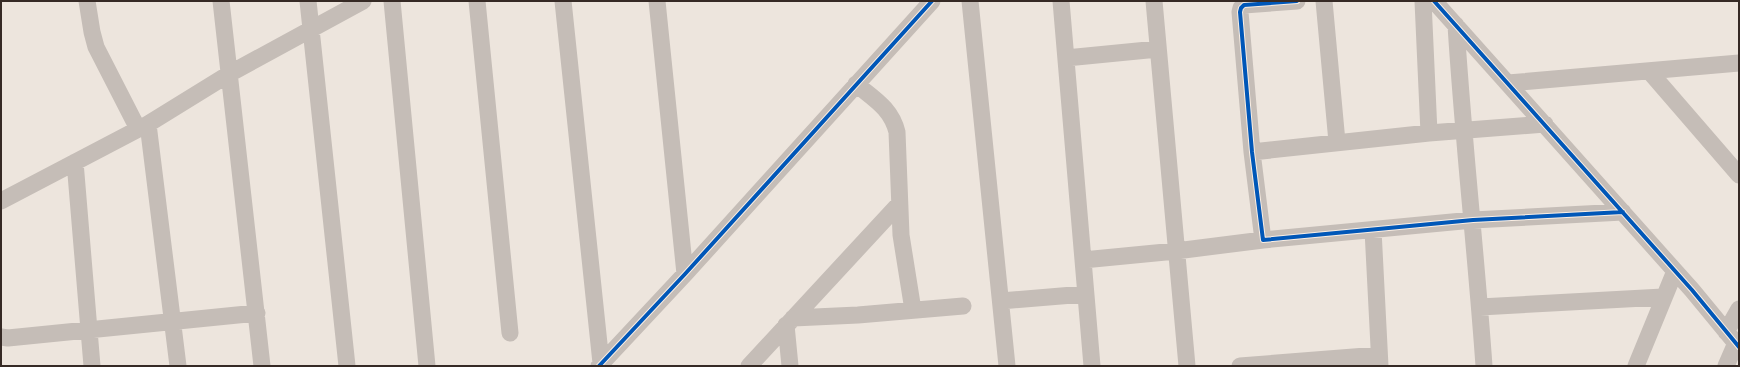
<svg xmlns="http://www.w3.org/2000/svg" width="1740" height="367" font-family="'Space Grotesk',sans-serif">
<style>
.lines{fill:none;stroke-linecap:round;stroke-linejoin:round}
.minor{stroke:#c5bdb7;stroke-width:17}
.cycleway-casing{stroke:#fbefe4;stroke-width:6}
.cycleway{stroke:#0057b8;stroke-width:4}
</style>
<rect width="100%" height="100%" fill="#ede5dd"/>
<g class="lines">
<path class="minor" d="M87 1 92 32 96 47 138 129
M221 1 262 366
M308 1 347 366
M392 1 427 366
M477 1 510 333
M563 1 601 363
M657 1 685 274
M970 1 1007 366
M1061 1 1092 366
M1154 1 1187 366
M1297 1 1244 5 1241 8 1240 12 1252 152 1263 240 1473 220 1623 212
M1324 1 1337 142
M1423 1 1429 133
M1434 1 1692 290 1739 347
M1456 25C1463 139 1476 252 1484 366
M1066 58 1158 49
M1649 71 1739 175
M1508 83 1739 63
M856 84C874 99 891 108 897 132L901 235 913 310
M148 124 178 366
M1252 152 1429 133 1545 124
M75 162 92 366
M1 201 148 124 229 74 363 1
M1373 230 1380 366
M1083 260 1176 251 1263 240
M1001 301 1085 294
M1480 307 1663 297
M793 318 858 315 963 306
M786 325 790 366
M1726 332 1739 309
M1 337 8 338 257 313
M599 366 685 274 932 1
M749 366 899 204
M1240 366 1379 355
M1636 366 1675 271
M1726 366 1736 343"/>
<defs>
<path id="cycleway" d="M1297 1 1244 5 1241 8 1240 12 1252 152 1263 240 1473 220 1623 212
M1434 1 1692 290 1739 347
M599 366 685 274 932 1"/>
</defs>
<use href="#cycleway" class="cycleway-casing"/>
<use href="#cycleway" class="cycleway"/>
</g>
<rect width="1740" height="367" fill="none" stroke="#362a25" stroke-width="4"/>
</svg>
